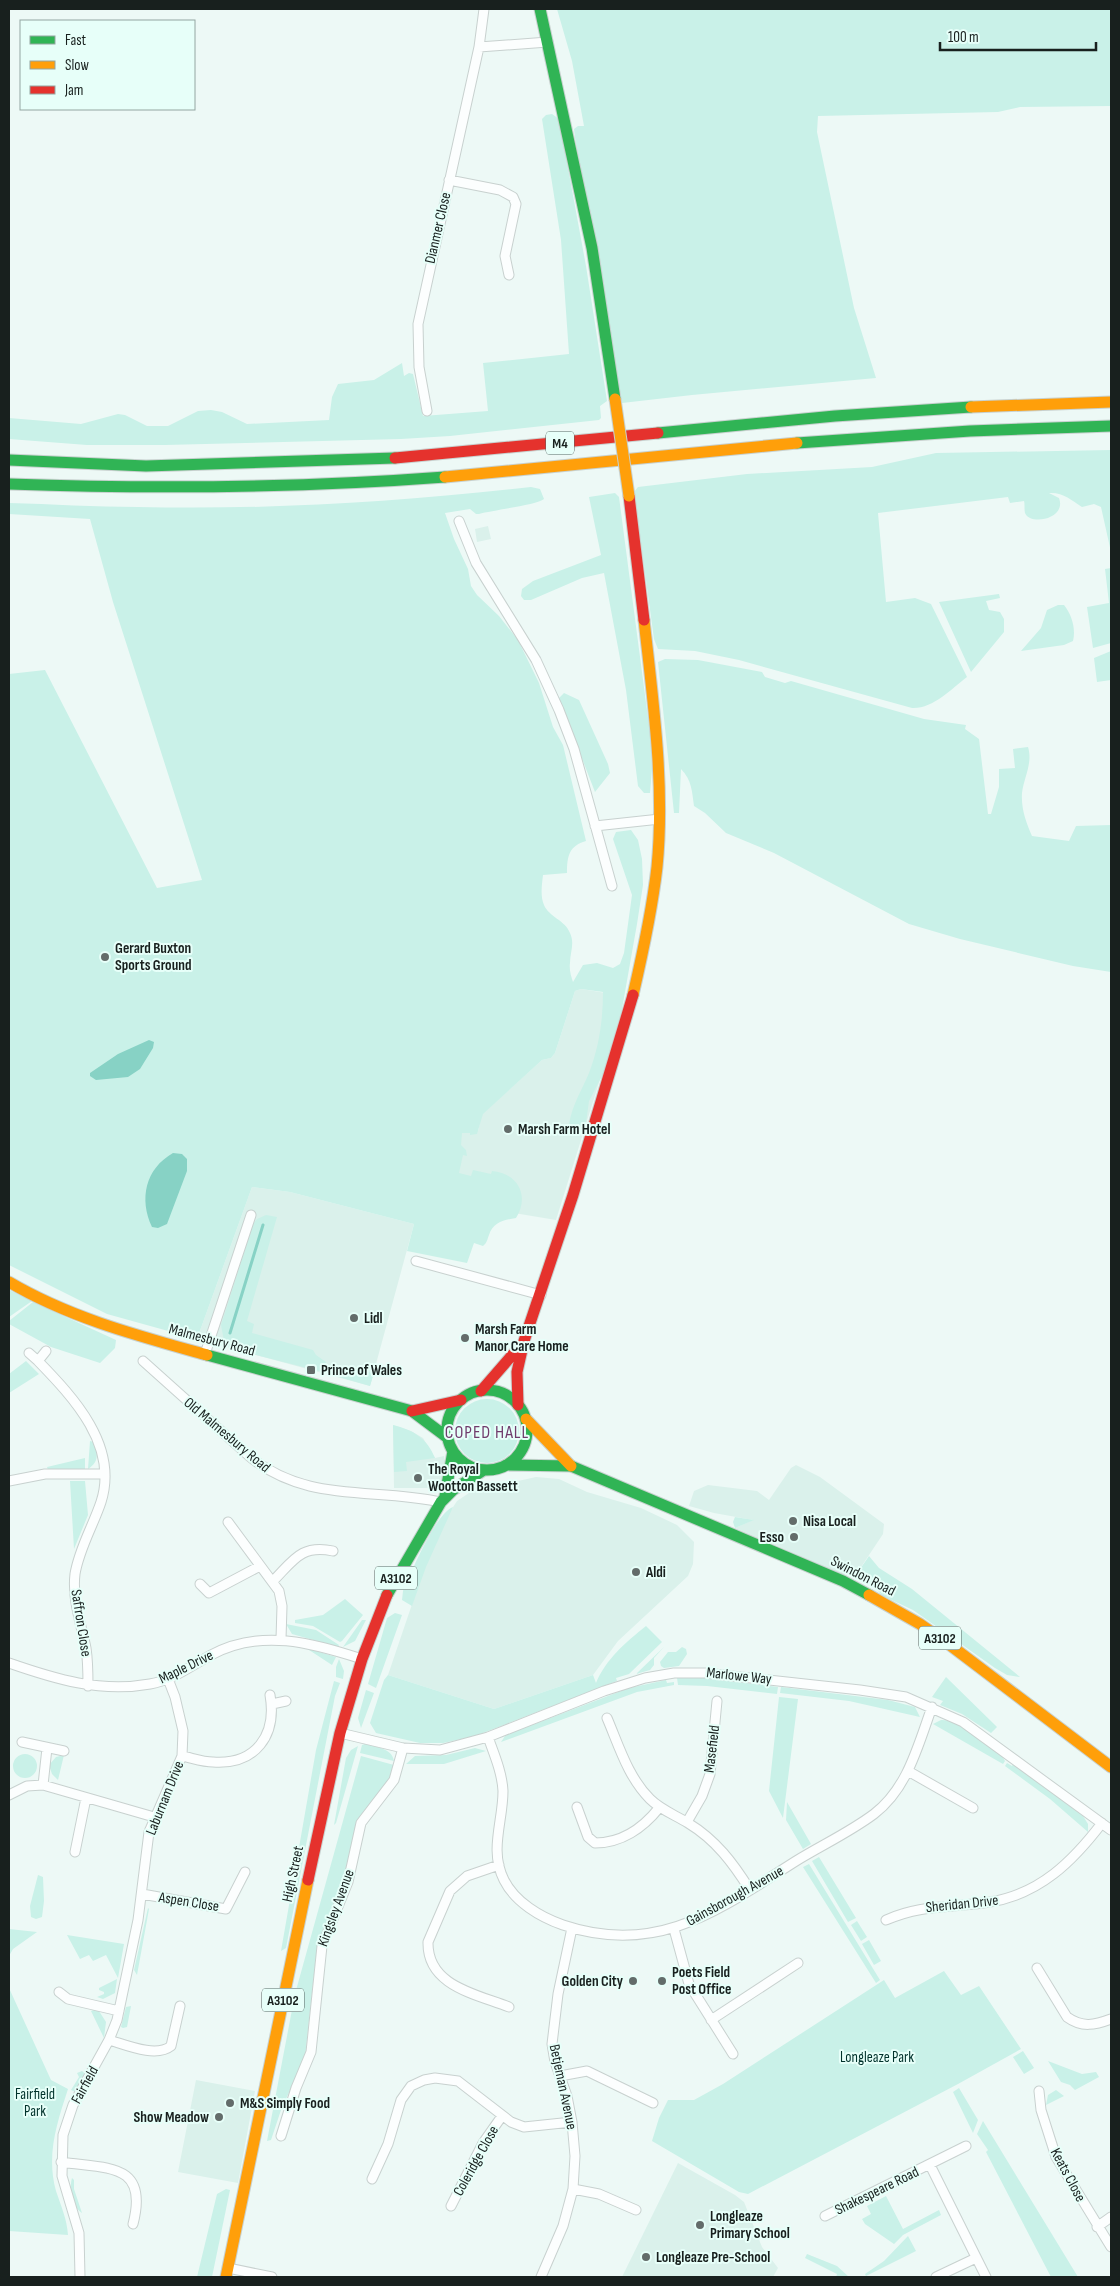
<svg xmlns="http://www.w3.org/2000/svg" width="1120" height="2286" font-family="'Sofia Sans Condensed',sans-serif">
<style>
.built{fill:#daf1eb}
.green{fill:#c9f1e8}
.water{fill:#87d2c5}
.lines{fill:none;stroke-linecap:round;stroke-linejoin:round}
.stream{stroke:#87d2c5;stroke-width:3}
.street-casing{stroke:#c8d1cf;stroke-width:11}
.fast-casing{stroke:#c8d1cf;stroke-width:13}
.slow-casing{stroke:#c8d1cf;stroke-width:13}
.jam-casing{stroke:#c8d1cf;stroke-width:13}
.street{stroke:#fcfefe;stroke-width:9}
.fast{stroke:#30b455;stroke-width:11}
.slow{stroke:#ff9f0a;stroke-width:11}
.jam{stroke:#e5322d;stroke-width:11}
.slow-bridge-casing{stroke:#c8d1cf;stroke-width:13;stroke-linecap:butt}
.slow-bridge{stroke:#ff9f0a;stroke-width:11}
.poi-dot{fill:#636c6a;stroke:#e7fff9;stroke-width:2}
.labels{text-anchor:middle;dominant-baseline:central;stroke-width:4;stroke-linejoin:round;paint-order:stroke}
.shield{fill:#e7fff9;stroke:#566360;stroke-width:1}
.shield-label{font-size:14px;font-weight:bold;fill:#18201e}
.street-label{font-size:15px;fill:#18201e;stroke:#e7fff9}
.poi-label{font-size:15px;font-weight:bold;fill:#18201e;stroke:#e7fff9;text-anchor:start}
.park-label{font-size:15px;fill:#00322b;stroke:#e7fff9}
.quarter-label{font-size:18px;letter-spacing:1px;fill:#703b6c;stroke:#e7fff9}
</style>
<rect width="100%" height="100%" fill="#edf9f6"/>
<path class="built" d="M488 526 491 539 477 542 475 529Z
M581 989 606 993 619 999 622 1009 556 1220 484 1208 454 1174 461 1130 478 1131 482 1114 542 1060 551 1058 555 1053 575 991Z
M252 1187 290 1192 414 1224 370 1386 197 1339Z
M393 1425 411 1431 423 1438 435 1458 444 1456 446 1468 440 1488H394Z
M796 1465 820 1477 884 1524 883 1534 855 1576 842 1574 735 1528 753 1520 714 1513 689 1506 694 1491 708 1485 757 1491 769 1500 791 1468Z
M536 1477 559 1479 587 1492 641 1508 677 1525 694 1542 693 1564 688 1576 618 1641 593 1675 494 1709 388 1675 426 1563 444 1521 457 1501 472 1491Z
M196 2080 255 2091 238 2183 178 2172Z
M678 2163 735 2195 744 2202 762 2247 778 2268 773 2277H622Z"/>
<path class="green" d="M557 9H1111V106L1020 107 998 112 818 116 817 132 854 308 876 378 692 395 622 403 575 138 574 129 578 126H584L572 61Z
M552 114 559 119 586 266 607 401 600 406 601 418 599 420 450 436 401 439 165 445H87L9 439V418L81 424 118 414 125 415 147 426H168L198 411 211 410 222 412 247 424 329 420 332 397 338 384 374 380 402 363 404 376 409 373 413 374 423 416 488 411 483 363 569 354 561 240 542 119 546 115Z
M1111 450V552L1101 507 1094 504 1082 507C1071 500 1063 492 1049 493L1059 498C1067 519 1030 526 1025 513 1024 509 1025 504 1024 501L1010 503 1008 497 878 513 886 602 915 598 931 604 967 677C951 689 933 709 912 708L739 660 695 651 658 649 654 639 634 492 638 487 747 474 872 467 936 453Z
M531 487 540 489 544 499C537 505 493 510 479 514H476L470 509 445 513 454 539 468 569 471 586 477 595 499 616 518 640 539 683 553 727 563 745 586 841C569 846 567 856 567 873L543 875C542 884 540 896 544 905 549 917 565 920 570 933 575 944 570 952 570 963 569 969 571 976 573 982L583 965 597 963 613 968 620 964 624 953 632 895 613 839 616 832 631 830 638 840 642 859 643 885 637 924 622 1009 603 1074 589 1101 586 1123 581 1129 574 1130 569 1124C573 1103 581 1092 589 1073 599 1047 603 1020 603 992L581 989 575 991 555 1053 551 1058 542 1060 483 1114 477 1134 470 1135V1133H462L461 1145 466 1150 467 1156 463 1155 459 1173 471 1176 473 1170 491 1174 492 1171C518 1173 530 1196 516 1218 504 1220 493 1222 489 1235 487 1240 487 1243 483 1246L474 1243 467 1263 407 1251 414 1224 290 1192 252 1187 197 1339 107 1314 9 1265V674L45 670 157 888 202 880 113 602 90 519 9 514V503C52 504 95 507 138 507 269 510 401 502 531 487Z
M615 493 619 497 650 733 652 769 650 793H644L638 786 626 690 604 573 582 578 531 600H524L521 596 522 589 533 581 601 555 589 497Z
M1111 568V643L1093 648 1087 607 1109 603 1105 569Z
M999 594 1000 598 986 601 989 610 1000 612 1004 619V632L971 672 939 602Z
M1058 605H1064C1072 615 1076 629 1073 641L1064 645 1021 651 1041 628 1047 610Z
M1111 651V680L1097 682 1094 658Z
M665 659 698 660 762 672 765 677 785 683 791 681 924 719 966 725 965 729 979 739 988 814H991L999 787V769L1015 768 1013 749 1028 747C1033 763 1024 777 1022 793 1021 809 1026 822 1032 836L1069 841 1076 826 1111 825V972L1073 966 960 939 909 924 774 853 726 833 705 813 694 806C692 792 692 780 681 769L679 813H674L658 662Z
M564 693 579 700 608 764 610 773 595 792 562 707 559 698Z
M266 1215 277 1217 247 1321 254 1324 252 1333 313 1350 316 1355 326 1362 323 1372 232 1349 224 1341 221 1325 253 1224 257 1219Z
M9 1290 32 1301 9 1317Z
M33 1302 116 1340 115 1348 100 1363 51 1347 9 1324V1321Z
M26 1361 39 1374 9 1393V1374Z
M331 1364 374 1373 370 1386 329 1374Z
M455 1431a32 32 0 1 1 64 0a32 32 0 1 1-64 0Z
M393 1425C413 1430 427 1438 435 1458L406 1462 407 1471 394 1472Z
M90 1441 94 1442C98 1454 99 1462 88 1469Z
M85 1458V1469L48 1470 47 1467Z
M70 1481H85L88 1515 74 1549Z
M453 1507 426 1567 412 1606 402 1600 403 1591C411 1573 435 1514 453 1507Z
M735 1517 754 1520 735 1528 733 1522Z
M869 1556 879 1568 912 1589 1020 1677 1007 1675 995 1668 913 1610 883 1596 873 1586 856 1575Z
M345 1599 363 1615 342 1641 340 1642 313 1626 295 1623V1620L323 1615Z
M395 1613 402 1615 376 1688 368 1684 387 1618Z
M362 1620H366L355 1641 343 1647Z
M286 1624 316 1630 339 1645 338 1647 292 1634Z
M646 1626 662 1642 629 1674 616 1678 617 1681 475 1736 443 1743H420L376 1733 370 1723 384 1680 388 1675 494 1709 593 1675 596 1683C606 1659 626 1642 646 1626Z
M664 1647 654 1658V1665L650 1670 636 1674Z
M682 1647 686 1649 687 1654 679 1666 664 1668 661 1666 660 1662 668 1652H676Z
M306 1648 336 1657 332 1665Z
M339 1659 344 1671 343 1679 336 1677V1667Z
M946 1677 995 1725 997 1727 991 1733 962 1714 940 1705 943 1701 932 1697Z
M677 1678H704L778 1687 777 1694 707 1686 678 1685Z
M666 1680 667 1683 674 1682V1685L637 1692 501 1742 505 1736 511 1733 629 1688Z
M334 1681 340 1683 335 1696 286 1948 281 1951 316 1750Z
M781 1687 888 1700 915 1707 920 1717 849 1701 780 1693Z
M366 1690 374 1693 361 1728 358 1718Z
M779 1697 798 1699 783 1818 769 1791Z
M941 1720C958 1719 988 1746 1002 1756L1005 1761 1003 1764 933 1724Z
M365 1744C376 1747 392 1748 394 1761L360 1753 362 1745Z
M358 1746 336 1823 334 1825 346 1758 351 1750Z
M475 1748 486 1751 444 1764H406L415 1756 446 1755Z
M13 1766a12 12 0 1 1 24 0a12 12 0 1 1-24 0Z
M64 1755 58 1780 52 1774 49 1765 56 1757Z
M361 1756 394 1765 395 1770 360 1821 345 1873 317 1947 305 2057 281 2110 271 2140 267 2141 295 1994Z
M1007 1763 1012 1766 1013 1764 1083 1816 1088 1824V1832L1050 1799 1005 1766Z
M787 1802 811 1844 803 1849 786 1820Z
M819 1857 856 1918 848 1922 812 1861Z
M809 1864 880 1980 876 1983 803 1867Z
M38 1875 43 1877 44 1901 42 1917 36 1919 31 1917 30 1906Z
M148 1908 149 1909 137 1975 134 1970Z
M857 1921 867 1937 861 1941 851 1925Z
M9 1929 37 1932 13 1949 9 1956Z
M67 1935 124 1944 118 1978 106 1955 93 1961 89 1955 80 1959Z
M869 1940 881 1961 874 1965 862 1944Z
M944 1971 961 1995 979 1986 1021 2049 958 2084 748 2194 739 2192 652 2141 659 2118 668 2100H694L723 2084 884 1980 895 1998Z
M117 1979 115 1993 103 1999 97 1997 104 1994V1992L99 1990V1988Z
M9 1988 51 2080 68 2089C57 2123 46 2155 56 2191 61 2206 67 2219 68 2235L9 2231Z
M131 2006 127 2027 123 2028 121 2027 126 2007Z
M94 2010 99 2011 106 2022 104 2038 91 2011Z
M1023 2051 1034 2068 1024 2074 1013 2057Z
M1048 2061 1082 2074 1096 2072 1099 2077 1075 2090 1070 2085 1061 2082Z
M82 2071 86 2074 75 2092 71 2090 79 2077 77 2073Z
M959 2088 978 2120 973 2133 953 2092Z
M1056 2090 1064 2096 1046 2105 1048 2095Z
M983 2121 1078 2277H1051L986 2152 988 2150 977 2134Z
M72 2178 74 2180V2189L82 2213C72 2207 69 2188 72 2178Z
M226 2189 230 2190 212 2277H197L217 2194Z
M886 2196 903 2229 939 2210 941 2215 903 2235 894 2244 865 2224 862 2219 871 2214 867 2206Z
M908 2236 916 2251 866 2276 865 2274 884 2261Z
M807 2254 837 2266 849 2277H836L837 2274 805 2258Z"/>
<path class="water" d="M149 1040 154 1042 153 1048 140 1069 128 1077 96 1080 90 1076V1073L118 1054Z
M173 1153 182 1154 187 1159V1171L167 1224 158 1228 152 1227C139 1199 145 1169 173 1153Z"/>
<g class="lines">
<path class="stream" d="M230 1333 263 1225"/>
<defs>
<path id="street" d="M479 47 484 9
M449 180 500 190 513 197 516 204 505 256 509 275
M427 411 419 367 418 324 479 47 548 42
M459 521 476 563 536 660 559 710 574 749 612 886
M595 826 660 819
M416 1261 541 1295
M29 1353 38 1361 46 1351
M205 1354 251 1215
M38 1361C74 1398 119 1446 101 1502 93 1526 79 1549 75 1574 72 1599 81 1624 86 1648 88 1661 88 1674 88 1686
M143 1361 249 1456C307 1504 373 1487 441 1502
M9 1481 45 1474H105
M228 1522 279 1591 282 1606 281 1639
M273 1581C293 1561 301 1544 333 1551
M200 1584 209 1593 260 1566
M9 1663C55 1679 100 1693 150 1684 173 1680 191 1666 211 1655 261 1628 312 1643 362 1659
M272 1704 286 1701
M607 1718C619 1746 628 1777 650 1799 661 1810 675 1815 688 1823 716 1840 733 1863 750 1890
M340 1733 403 1748 440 1750 488 1737 604 1691 645 1678 674 1673H705L860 1690 906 1697 963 1722 1111 1830
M488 1737C494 1754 502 1772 503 1791 503 1822 489 1850 504 1880 515 1902 540 1917 563 1925 658 1957 720 1909 796 1861 822 1845 850 1832 874 1814 908 1788 918 1745 932 1707
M22 1742 64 1751
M182 1756C192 1758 203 1762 213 1762 256 1765 277 1735 270 1695
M908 1771 973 1808
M43 1785 47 1748
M9 1795 27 1786 43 1785 154 1817
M577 1807 588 1837 595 1843C621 1843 643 1828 659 1808
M687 1822 702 1796 710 1774 717 1701
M75 1852 86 1798
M499 1865 467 1876 450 1891 428 1942C427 1986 476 1994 509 2007
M142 1894 226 1909 245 1872
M886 1920C922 1904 952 1908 990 1902 1040 1894 1073 1861 1102 1823
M674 1929 689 1984 733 2054
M1037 1968 1067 2017C1082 2028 1095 2025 1111 2019
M59 1992 68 1999 119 2011
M711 2020 798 1963
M109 2040C126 2045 156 2058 171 2046L180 2006
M560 2076 587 2071 653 2103
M1039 2091 1041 2110 1056 2157 1111 2247
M281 2136 296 2088 311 2052 322 1946 348 1882 361 1823 394 1780 403 1748
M61 2162C107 2169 149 2162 133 2224
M930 2165 986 2277
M372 2179 388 2144 401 2100 411 2086 424 2080 435 2078 458 2081 511 2122 524 2127 572 2122
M573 2189 599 2194 636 2210
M451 2206 483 2143 502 2116
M825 2216 966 2146
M1097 2227 1111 2217
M228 2268 272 2277
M80 2277 79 2233 62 2176 63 2135 73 2105 109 2040 117 2020 138 1920 149 1832 182 1756 183 1731 175 1697 168 1679
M541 2277 563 2226 573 2189 575 2156 572 2122 567 2096 555 2062 552 2044 558 1994 572 1928
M936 2277 976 2258"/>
<path id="fast" d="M540 9 592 248 615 399
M658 433 835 416 971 407
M797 443 970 431 1111 426
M9 460 146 466 395 458
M9 484C154 489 300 488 445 477
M207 1355 412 1411 448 1438
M447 1430a40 40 0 1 1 80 0a40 40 0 1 1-80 0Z
M506 1465 571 1466 843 1581 869 1595
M445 1496 453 1451
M387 1595 441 1502 453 1490 484 1470"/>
<path id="slow" d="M971 407 1111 402
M445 477 797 443
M633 995C643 952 652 911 657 867 665 786 653 701 644 620
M9 1282C70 1318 139 1336 207 1355
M526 1419 571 1466
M869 1595 920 1624 950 1645 1111 1767
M226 2277 308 1880"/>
<path id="jam" d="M395 458 658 433
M629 496 644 620
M481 1391 521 1345
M518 1405 517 1372 524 1341 573 1195 633 995
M412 1411 461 1400
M308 1880 340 1733 362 1659 387 1595"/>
</defs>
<use href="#street" class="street-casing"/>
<use href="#fast" class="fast-casing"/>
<use href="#slow" class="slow-casing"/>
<use href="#jam" class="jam-casing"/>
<use href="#street" class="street"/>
<use href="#fast" class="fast"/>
<use href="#slow" class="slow"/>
<use href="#jam" class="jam"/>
<defs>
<path id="slow-bridge" d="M615 399 629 496"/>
</defs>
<use href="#slow-bridge" class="slow-bridge-casing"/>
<use href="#slow-bridge" class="slow-bridge"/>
</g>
<g class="poi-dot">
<circle cx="105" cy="957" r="5"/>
<circle cx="508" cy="1129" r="5"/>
<circle cx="354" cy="1318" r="5"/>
<circle cx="465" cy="1338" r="5"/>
<rect x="306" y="1365" width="10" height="10" rx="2.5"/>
<circle cx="418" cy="1478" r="5"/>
<circle cx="793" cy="1521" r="5"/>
<circle cx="794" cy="1537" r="5"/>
<circle cx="636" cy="1572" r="5"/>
<circle cx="633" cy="1981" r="5"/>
<circle cx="662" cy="1981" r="5"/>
<circle cx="230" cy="2103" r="5"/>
<circle cx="219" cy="2117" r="5"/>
<circle cx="700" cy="2225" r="5"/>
<circle cx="646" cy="2257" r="5"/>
</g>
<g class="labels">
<g class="shield">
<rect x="546" y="431.5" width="28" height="23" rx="4"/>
<rect x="375" y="1566.5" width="42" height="23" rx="4"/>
<rect x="919" y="1626.5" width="42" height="23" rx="4"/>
<rect x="262" y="1988.5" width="42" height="23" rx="4"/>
</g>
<g class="shield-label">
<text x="560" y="443">M4</text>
<text x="396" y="1578">A3102</text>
<text x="940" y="1638">A3102</text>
<text x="283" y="2000">A3102</text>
</g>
<g class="street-label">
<text transform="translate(438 228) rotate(-77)">Dianmer Close</text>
<text transform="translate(212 1340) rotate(15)">Malmesbury Road</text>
<text transform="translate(227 1435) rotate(40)">Old Malmesbury Road</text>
<text transform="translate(863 1576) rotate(27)">Swindon Road</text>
<text transform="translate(81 1623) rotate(81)">Saffron Close</text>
<text transform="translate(186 1667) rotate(-26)">Maple Drive</text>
<text transform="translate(739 1676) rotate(6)">Marlowe Way</text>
<text transform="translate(712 1749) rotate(-83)">Masefield</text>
<text transform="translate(165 1798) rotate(-68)">Laburnam Drive</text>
<text transform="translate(293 1874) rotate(-78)">High Street</text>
<text transform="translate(735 1896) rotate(-29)">Gainsborough Avenue</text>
<text transform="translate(189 1902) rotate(9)">Aspen Close</text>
<text transform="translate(962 1904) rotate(-6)">Sheridan Drive</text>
<text transform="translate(336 1908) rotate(-70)">Kingsley Avenue</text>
<text transform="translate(85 2085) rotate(-61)">Fairfield</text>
<text transform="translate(563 2087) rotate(78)">Betjeman Avenue</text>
<text transform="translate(476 2161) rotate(-61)">Coleridge Close</text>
<text transform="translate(1068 2175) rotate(62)">Keats Close</text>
<text transform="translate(877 2191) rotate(-26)">Shakespeare Road</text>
</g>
<g class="poi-label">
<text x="115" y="948">Gerard Buxton<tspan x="115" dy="17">Sports Ground</tspan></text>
<text x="518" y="1129">Marsh Farm Hotel</text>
<text x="364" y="1318">Lidl</text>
<text x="475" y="1329">Marsh Farm<tspan x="475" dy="17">Manor Care Home</tspan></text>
<text x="321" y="1370">Prince of Wales</text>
<text x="428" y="1469">The Royal<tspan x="428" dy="17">Wootton Bassett</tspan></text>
<text x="803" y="1521">Nisa Local</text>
<text x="784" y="1537" text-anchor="end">Esso</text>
<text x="646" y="1572">Aldi</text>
<text x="672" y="1972">Poets Field<tspan x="672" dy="17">Post Office</tspan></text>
<text x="623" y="1981" text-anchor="end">Golden City</text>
<text x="240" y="2103">M&amp;S Simply Food</text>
<text x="209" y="2117" text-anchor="end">Show Meadow</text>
<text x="710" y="2216">Longleaze<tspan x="710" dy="17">Primary School</tspan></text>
<text x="656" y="2257">Longleaze Pre-School</text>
</g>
<g class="park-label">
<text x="877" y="2057">Longleaze Park</text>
<text x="35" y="2094">Fairfield<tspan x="35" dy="17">Park</tspan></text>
</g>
<g class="quarter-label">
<text x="487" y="1432">COPED HALL</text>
</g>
</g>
<rect width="1120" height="2286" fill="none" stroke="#18201e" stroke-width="20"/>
<rect x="20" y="20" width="175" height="90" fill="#e7fff9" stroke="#94a6a1"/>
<rect x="30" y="36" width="25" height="8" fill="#30b455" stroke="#94a6a1"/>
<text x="65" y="45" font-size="15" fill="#18201e">Fast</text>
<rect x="30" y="61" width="25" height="8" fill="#ff9f0a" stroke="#94a6a1"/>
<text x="65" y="70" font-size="15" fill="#18201e">Slow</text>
<rect x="30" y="86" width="25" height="8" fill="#e5322d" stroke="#94a6a1"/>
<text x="65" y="95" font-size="15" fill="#18201e">Jam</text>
<path d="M940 42v8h156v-8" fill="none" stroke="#18201e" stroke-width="2.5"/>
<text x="948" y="42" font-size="15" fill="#18201e" stroke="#e7fff9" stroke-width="4" paint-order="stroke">100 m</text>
</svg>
